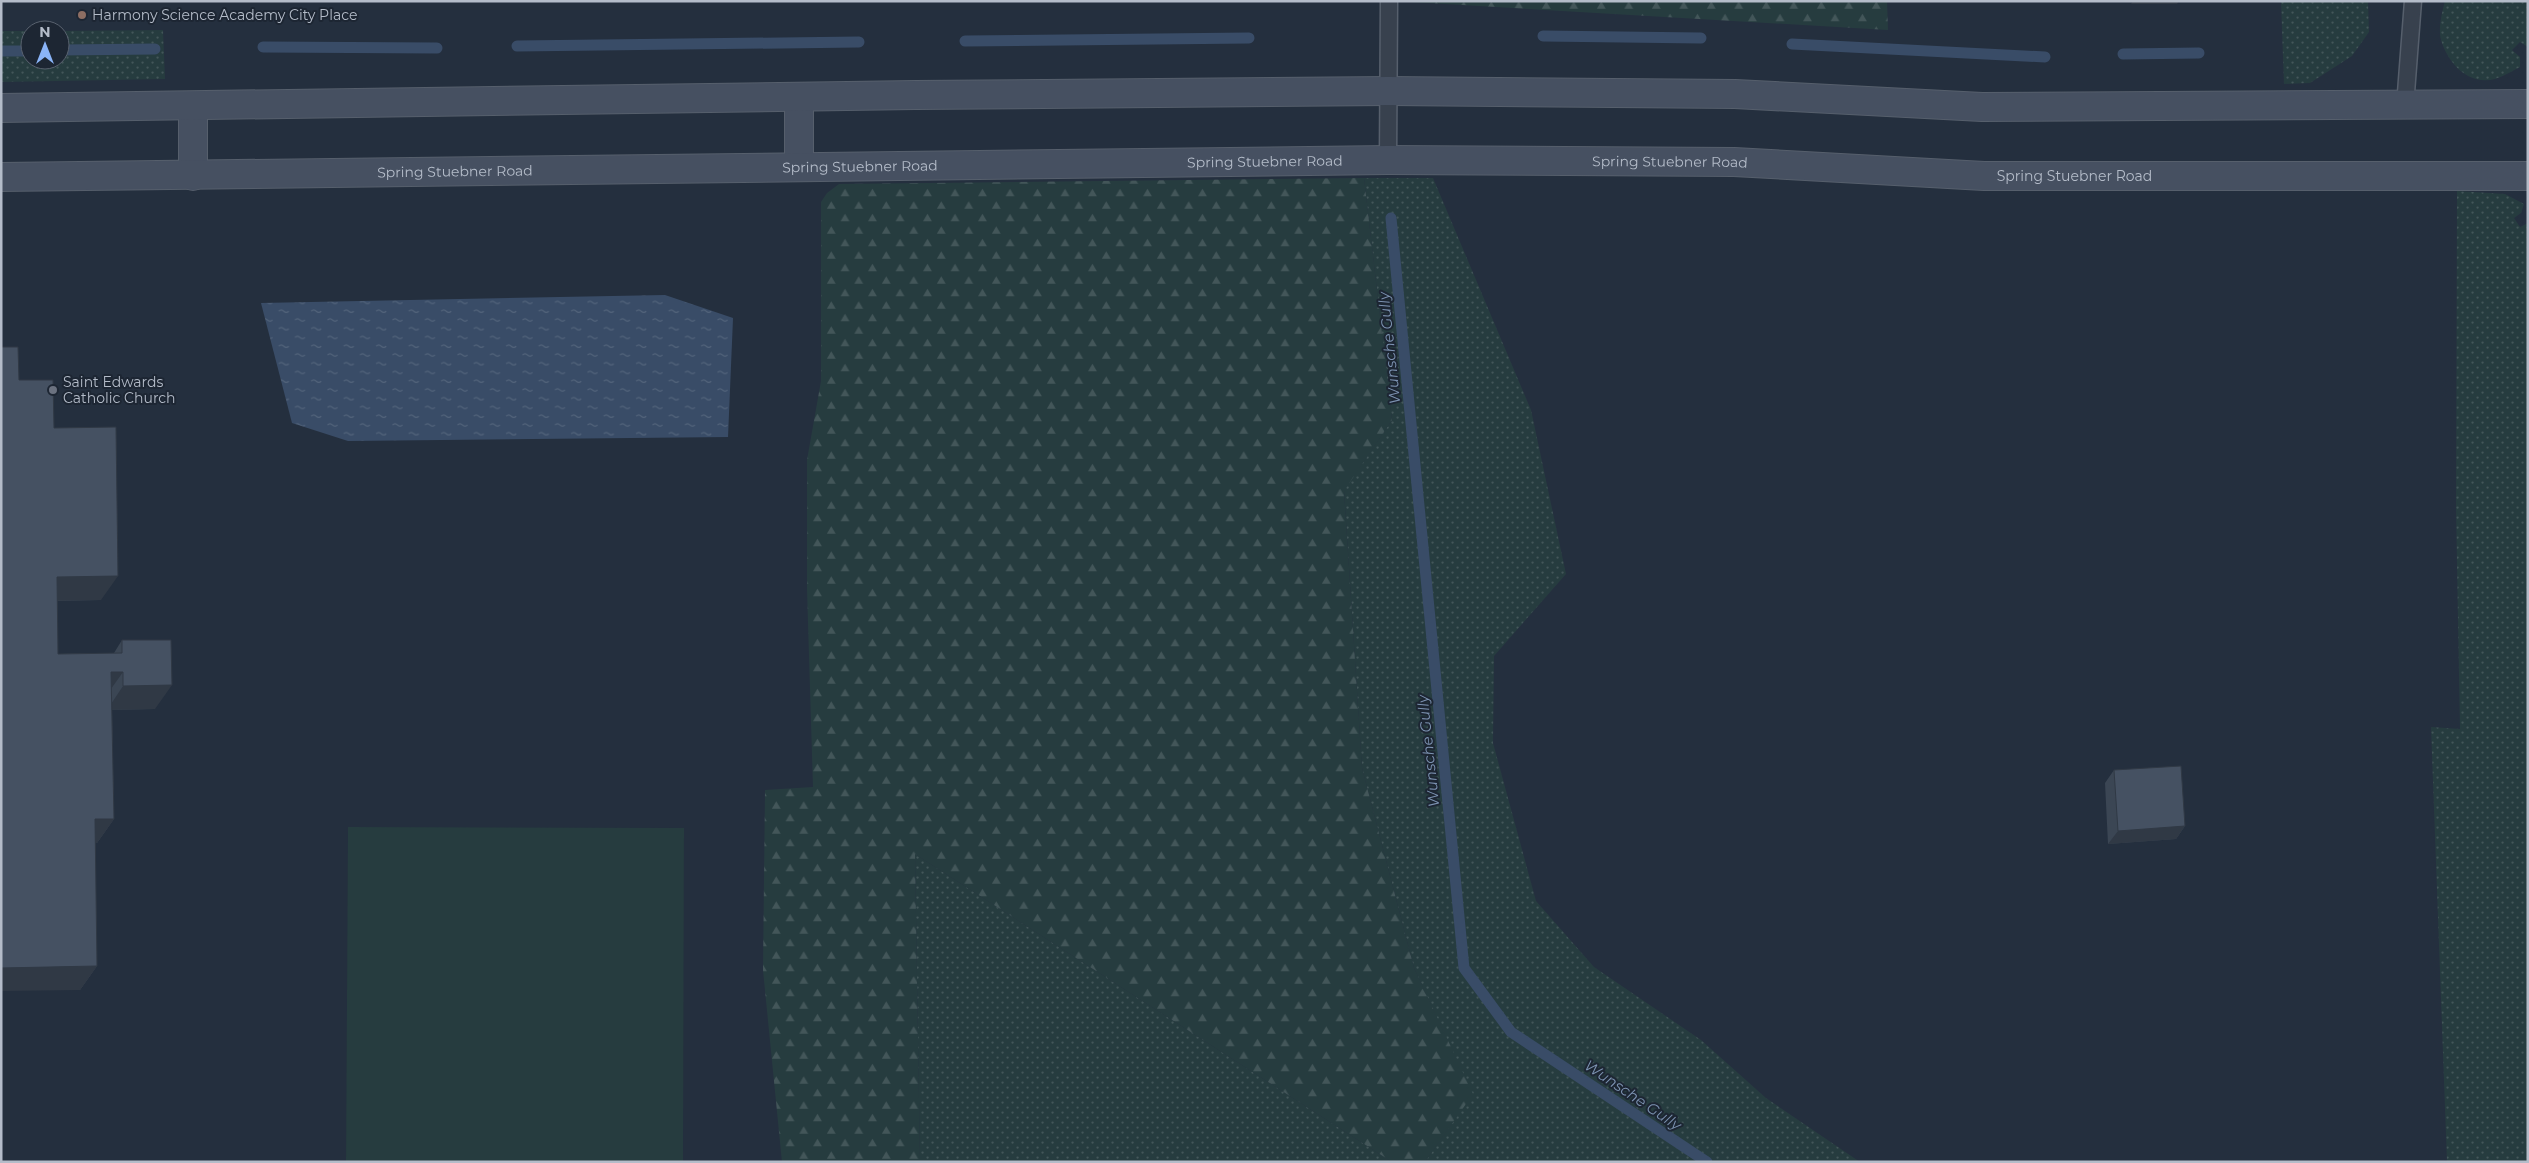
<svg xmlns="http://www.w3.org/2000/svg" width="2529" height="1163" font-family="Montserrat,sans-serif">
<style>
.grass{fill:url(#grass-dots)}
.forest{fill:url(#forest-firs)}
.park{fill:#263c3f}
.water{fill:url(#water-ripples)}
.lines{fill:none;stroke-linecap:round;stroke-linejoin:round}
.stream{stroke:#394c67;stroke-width:11}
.service-casing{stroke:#565f6c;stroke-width:19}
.secondary-casing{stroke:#565f6c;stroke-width:30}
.service{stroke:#38414e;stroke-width:16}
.secondary{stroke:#465061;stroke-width:28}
.wall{fill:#3b4654}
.shaded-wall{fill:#303945}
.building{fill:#455162;stroke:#303945}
.education-dot{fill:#8d6e63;stroke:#1d2633;stroke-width:2}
.worship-dot{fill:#6b7280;stroke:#1d2633;stroke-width:2}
.labels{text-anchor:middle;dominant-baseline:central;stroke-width:4;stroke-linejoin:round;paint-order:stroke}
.poi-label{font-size:14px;fill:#b4bcc9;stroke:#1d2633;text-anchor:start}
.street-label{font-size:14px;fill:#b4bcc9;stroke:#1d2633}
.water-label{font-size:15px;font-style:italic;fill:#7c92b1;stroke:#1d2633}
</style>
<defs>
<pattern id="grass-dots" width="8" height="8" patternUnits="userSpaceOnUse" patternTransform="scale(1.25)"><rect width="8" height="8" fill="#263c3f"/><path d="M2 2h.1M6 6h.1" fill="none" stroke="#435659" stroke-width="1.8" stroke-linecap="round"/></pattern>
<pattern id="forest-firs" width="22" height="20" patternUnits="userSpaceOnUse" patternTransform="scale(1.25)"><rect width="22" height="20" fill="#263c3f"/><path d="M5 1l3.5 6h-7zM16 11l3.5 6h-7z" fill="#435659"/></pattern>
<pattern id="water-ripples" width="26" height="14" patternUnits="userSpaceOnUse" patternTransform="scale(1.25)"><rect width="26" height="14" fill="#394c67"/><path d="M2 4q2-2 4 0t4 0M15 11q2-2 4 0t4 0" fill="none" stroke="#53647b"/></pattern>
</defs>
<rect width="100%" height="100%" fill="#242f3e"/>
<path class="grass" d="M2281 1H2368L2369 32 2352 56 2310 83 2284 84Z
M2445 1H2525L2528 5V47L2520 42 2512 50 2520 57V67C2512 71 2504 76 2495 79 2468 86 2448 63 2441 40 2438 29 2442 12 2445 1Z
M163 30 165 79 1 82V31H30V60H60V31Z
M1364 178H1433L1531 410 1566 574 1494 656 1493 743 1536 901 1594 967 1701 1040 1766 1098 1860 1162H1425L1472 1094 1414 968 1362 768 1344 490 1392 420Z
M2457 191 2505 194 2524 204 2521 213 2514 218 2520 227 2528 223V1162H2447L2431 727 2460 729 2456 509Z
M915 854 1392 1162H920Z"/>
<path class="forest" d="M1411 1H1887L1888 30 1411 2Z
M1364 178 1392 420 1344 491 1362 768 1414 968 1473 1094 1425 1162H1392L915 854 920 1162H782L763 970 765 790 813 787 807 589V460L821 381V202L827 193 839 184Z"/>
<path class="park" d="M348 827 684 828 683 1162H346Z"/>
<path class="water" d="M665 295 733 318 728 437 348 441 292 423 261 303Z"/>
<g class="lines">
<path class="stream" d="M1543 36 1701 38
M965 41 1249 38
M1792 44 2045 57
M517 46 859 42
M263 47 437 48
M60 50 155 49
M1 51H30
M2123 54 2199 53
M1391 218 1464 968 1511 1032 1707 1162"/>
<defs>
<path id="service" d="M2405 106 2413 1
M1388 160 1389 1"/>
<g id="secondary">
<path d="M799 98V167"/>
<path d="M193 107V176"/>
<path d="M1 108 915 95 1389 91 1735 94 1982 107 2528 104"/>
<path id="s1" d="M1 177 1388 160 1734 162 1984 176H2528"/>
</g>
</defs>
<use href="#service" class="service-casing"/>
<use href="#secondary" class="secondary-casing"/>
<use href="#service" class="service"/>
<use href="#secondary" class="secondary"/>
</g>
<path class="wall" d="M19 380 54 428 101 600 57 601 58 654 114 653 122 640 155 709 112 710 114 819 97 843H95L97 966 80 990Z
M2114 770 2185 826 2176 839 2108 844 2105 783Z"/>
<path class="shaded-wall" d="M2133 1H2179L2177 4H2131Z
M118 576 101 600 40 601 57 577Z
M111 672H123L106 696Z
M172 685 155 709 107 710 123 686Z
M95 819H114L97 843H78Z
M2185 826 2176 839 2108 844 2118 831Z
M97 966 80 990 1 991V968Z"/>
<path class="building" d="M1 347H18L19 380H53L54 428 116 427 118 576 57 577 58 654 122 653V640H171L172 685 123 686V672H111L114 819H95L97 966 1 968Z
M2181 766 2185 826 2118 831 2114 770Z"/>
<circle class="education-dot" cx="82" cy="15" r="5"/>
<circle class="worship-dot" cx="53" cy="390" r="5"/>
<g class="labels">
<g class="poi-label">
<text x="92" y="15">Harmony Science Academy City Place</text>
<text x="63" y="382">Saint Edwards<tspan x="63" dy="16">Catholic Church</tspan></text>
</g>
<g class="street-label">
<text stroke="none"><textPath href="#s1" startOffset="1264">Spring Stuebner Road</textPath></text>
<text stroke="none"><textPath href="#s1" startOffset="1669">Spring Stuebner Road</textPath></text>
<text stroke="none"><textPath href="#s1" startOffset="859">Spring Stuebner Road</textPath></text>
<text stroke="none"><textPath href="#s1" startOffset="454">Spring Stuebner Road</textPath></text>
<text stroke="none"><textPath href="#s1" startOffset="2074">Spring Stuebner Road</textPath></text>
</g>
<g class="water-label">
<text transform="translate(1389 348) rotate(-96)">Wunsche Gully</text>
<text transform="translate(1428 751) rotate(-96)">Wunsche Gully</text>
<text transform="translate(1633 1095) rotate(34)">Wunsche Gully</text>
</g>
</g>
<rect width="2529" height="1163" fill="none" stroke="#b4bcc9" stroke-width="5"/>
<g transform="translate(45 45)"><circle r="24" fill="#1d2633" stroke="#59626f"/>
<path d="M0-4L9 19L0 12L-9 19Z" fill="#8ab4f8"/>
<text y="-8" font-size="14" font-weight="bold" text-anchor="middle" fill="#b4bcc9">N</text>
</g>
</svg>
